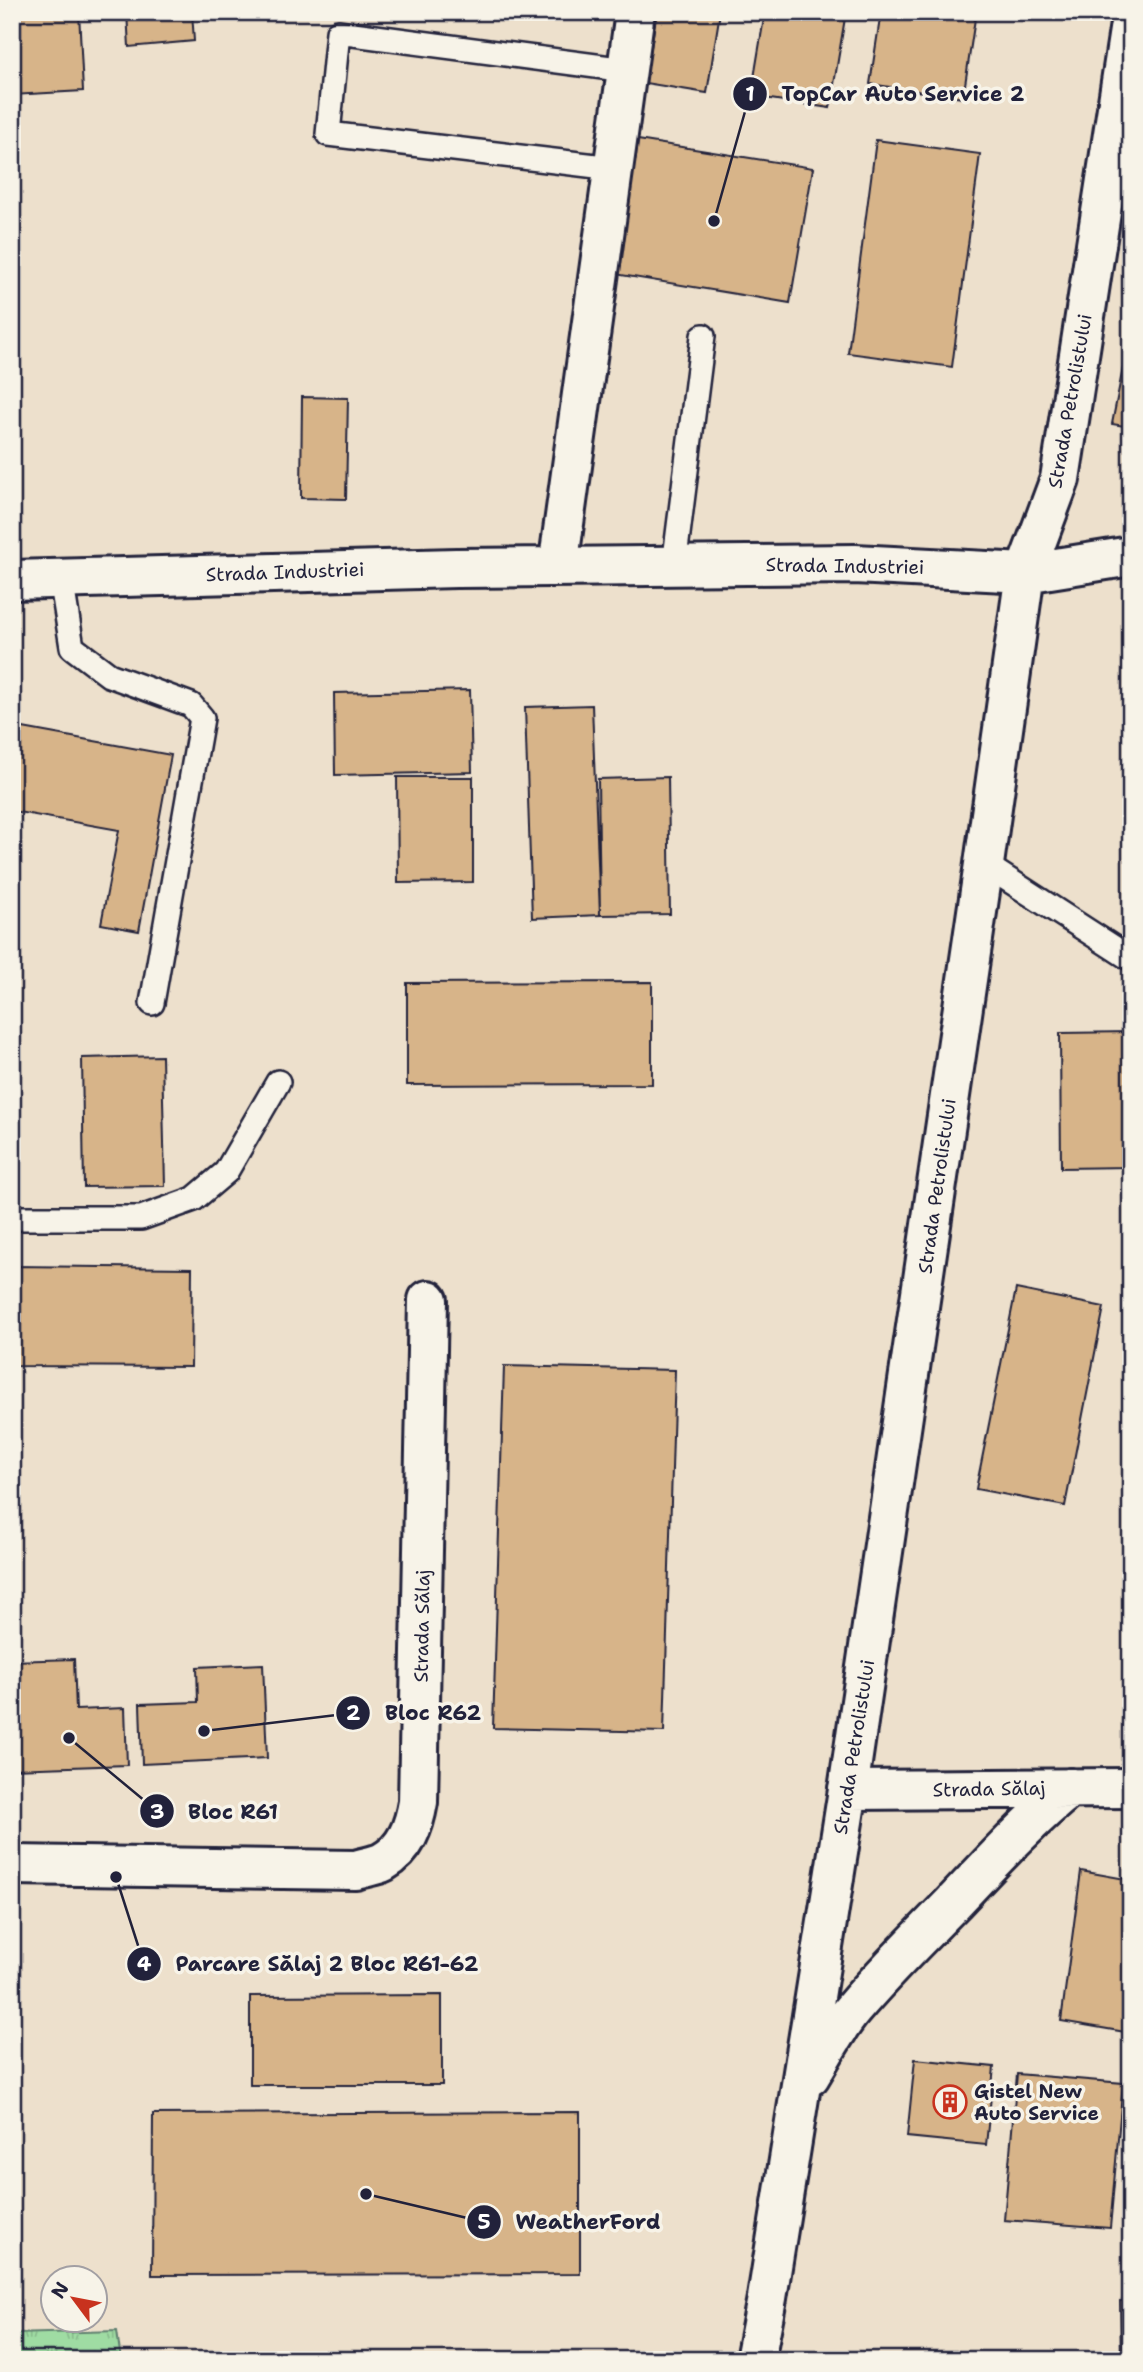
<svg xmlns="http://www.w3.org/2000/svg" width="1143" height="2372" font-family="'Shantell Sans',sans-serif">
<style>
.grass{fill:url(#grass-tufts);stroke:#607f6f;stroke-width:2}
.building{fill:#d7b489;stroke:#22223b;stroke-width:2}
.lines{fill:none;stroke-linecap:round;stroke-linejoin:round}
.lane-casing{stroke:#22223b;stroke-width:28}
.street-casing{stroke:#22223b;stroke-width:44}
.secondary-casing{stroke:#22223b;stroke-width:44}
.lane{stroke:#f7f3e8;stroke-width:23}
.street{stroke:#f7f3e8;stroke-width:38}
.secondary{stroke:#f7f3e8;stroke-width:38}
.labels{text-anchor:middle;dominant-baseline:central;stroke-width:7;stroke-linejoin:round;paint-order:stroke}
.street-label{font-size:19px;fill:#22223b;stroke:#f7f3e8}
.poi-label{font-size:19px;font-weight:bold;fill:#22223b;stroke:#f7f3e8;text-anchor:start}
.leader{fill:none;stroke:#22223b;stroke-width:2.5}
.callout-dot{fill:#22223b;stroke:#f7f3e8;stroke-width:2.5}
.mark-label{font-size:21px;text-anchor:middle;font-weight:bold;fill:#fff}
.callout-label{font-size:21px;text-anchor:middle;font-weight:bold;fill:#22223b;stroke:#f7f3e8;stroke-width:7;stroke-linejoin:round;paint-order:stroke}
</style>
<defs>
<pattern id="grass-tufts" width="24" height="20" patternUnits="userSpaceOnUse" patternTransform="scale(1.75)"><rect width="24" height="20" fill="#9fdca3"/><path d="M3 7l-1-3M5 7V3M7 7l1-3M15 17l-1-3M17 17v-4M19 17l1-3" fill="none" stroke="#89bc8d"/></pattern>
</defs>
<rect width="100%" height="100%" fill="#ede0cc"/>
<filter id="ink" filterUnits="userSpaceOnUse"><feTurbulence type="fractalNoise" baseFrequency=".0143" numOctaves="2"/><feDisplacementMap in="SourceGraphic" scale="14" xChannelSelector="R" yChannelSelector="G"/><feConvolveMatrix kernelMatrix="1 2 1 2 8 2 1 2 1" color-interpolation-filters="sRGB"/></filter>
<g filter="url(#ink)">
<path class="grass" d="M117 2331 121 2360H12V2334Z"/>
<path class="building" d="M12 12H79L83 91 12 95Z
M127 12H192L194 41 129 47Z
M657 12H720L707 93 645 83Z
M765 12H846L830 108 751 96Z
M881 12H976L963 98 870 84Z
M638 140 813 168 790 303 615 274Z
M876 140 980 154 952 367 848 353Z
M1131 327V427L1112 424Z
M302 397 348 398 346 499 301 498Z
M470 690 472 772 335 775 334 693Z
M592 705 600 915 532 918 525 707Z
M12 726 171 755 139 931 101 924 119 830 12 811Z
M397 777H473V882L398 883Z
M668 777 670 914 600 915 598 779Z
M652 982V1084L407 1085V983Z
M1131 1032V1167L1061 1168 1060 1033Z
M162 1056 165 1186 84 1187 82 1058Z
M12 1266 192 1268 191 1367 12 1366Z
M1016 1289 1104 1307 1065 1506 976 1489Z
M504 1366 675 1370 664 1732 493 1728Z
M74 1659 76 1710 125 1708 127 1765 12 1769V1661Z
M263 1664 267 1758 142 1764 140 1704 198 1702 197 1667Z
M1081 1871 1131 1880V2033L1061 2021Z
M442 1995V2085H250V1996Z
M915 2059 994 2067 986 2145 907 2137Z
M1017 2074 1123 2083 1110 2228 1004 2220Z
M580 2112V2274L152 2275 153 2114Z
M1131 2300V2360H1121L1120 2301Z"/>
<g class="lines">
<defs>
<path id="lane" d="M613 168 328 134 338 32 626 70
M674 566 703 336
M61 578 72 647 109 675 191 705 202 718 152 1003
M984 864 1131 959
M12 1218H141L194 1199 226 1172 278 1082"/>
<path id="street" d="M558 567 635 12
M12 580 456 568 855 564 1025 573 1131 556
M848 1790 984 864 1025 573 1060 479 1131 17
M12 1865 356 1870C364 1867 375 1866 383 1862 406 1849 414 1826 418 1802L428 1300"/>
<path id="secondary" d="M810 2076C824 2053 836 2029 853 2009 884 1972 919 1938 952 1904 990 1864 1027 1823 1070 1788
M755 2360 767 2298 848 1790 1131 1788"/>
</defs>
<use href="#lane" class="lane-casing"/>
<use href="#street" class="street-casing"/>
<use href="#secondary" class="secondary-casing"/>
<use href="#lane" class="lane"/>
<use href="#street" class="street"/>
<use href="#secondary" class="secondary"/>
</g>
</g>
<defs>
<symbol id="building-ring" viewBox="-11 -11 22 22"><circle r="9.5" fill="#f7f3e8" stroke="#c8321e" stroke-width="1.5"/><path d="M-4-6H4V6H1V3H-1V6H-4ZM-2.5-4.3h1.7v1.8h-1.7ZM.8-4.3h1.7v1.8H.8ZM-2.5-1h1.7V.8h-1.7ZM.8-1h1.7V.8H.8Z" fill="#c8321e"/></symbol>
</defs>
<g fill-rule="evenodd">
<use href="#building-ring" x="931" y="2083" width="38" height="38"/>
</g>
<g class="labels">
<g class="street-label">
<text transform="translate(1070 401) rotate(-80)">Strada Petrolistului</text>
<text transform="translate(845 566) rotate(1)">Strada Industriei</text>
<text transform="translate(285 572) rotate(-2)">Strada Industriei</text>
<text transform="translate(937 1186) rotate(-82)">Strada Petrolistului</text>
<text transform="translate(422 1626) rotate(-89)">Strada Sălaj</text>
<text transform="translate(854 1747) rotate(-81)">Strada Petrolistului</text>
<text transform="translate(989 1789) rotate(-1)">Strada Sălaj</text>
</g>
<g class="poi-label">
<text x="974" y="2091">Gistel New<tspan x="974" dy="22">Auto Service</tspan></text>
</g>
</g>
<path class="leader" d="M714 221L750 94M204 1731L353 1713M69 1738L157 1811M116 1877L144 1964M366 2194L484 2222"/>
<g class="callout-dot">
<circle cx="714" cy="221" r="7"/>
<circle cx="204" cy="1731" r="7"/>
<circle cx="69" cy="1738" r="7"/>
<circle cx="116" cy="1877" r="7"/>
<circle cx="366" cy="2194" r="7"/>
<circle cx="750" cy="94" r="18"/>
<circle cx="353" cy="1713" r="18"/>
<circle cx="157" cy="1811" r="18"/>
<circle cx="144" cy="1964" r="18"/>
<circle cx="484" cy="2222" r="18"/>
</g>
<g class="mark-label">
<text x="750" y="101">1</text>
<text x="353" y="1720">2</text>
<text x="157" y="1819">3</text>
<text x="144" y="1971">4</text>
<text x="484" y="2229">5</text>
</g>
<g class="callout-label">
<text x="903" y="101">TopCar Auto Service 2</text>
<text x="433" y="1720">Bloc R62</text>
<text x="233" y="1819">Bloc R61</text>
<text x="327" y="1971">Parcare Sălaj 2 Bloc R61-62</text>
<text x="588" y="2229">WeatherFord</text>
</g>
<rect width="1143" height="2372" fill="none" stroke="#f7f3e8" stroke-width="42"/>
<rect x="21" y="21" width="1101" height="2330" fill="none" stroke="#22223b" stroke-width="2.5" filter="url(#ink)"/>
<g transform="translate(74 2299) rotate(302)"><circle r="33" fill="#f7f3e8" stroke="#a29fa3" stroke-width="2"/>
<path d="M0-5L12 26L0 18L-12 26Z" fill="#c8321e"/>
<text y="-10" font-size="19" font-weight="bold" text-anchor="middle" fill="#22223b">N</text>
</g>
</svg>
